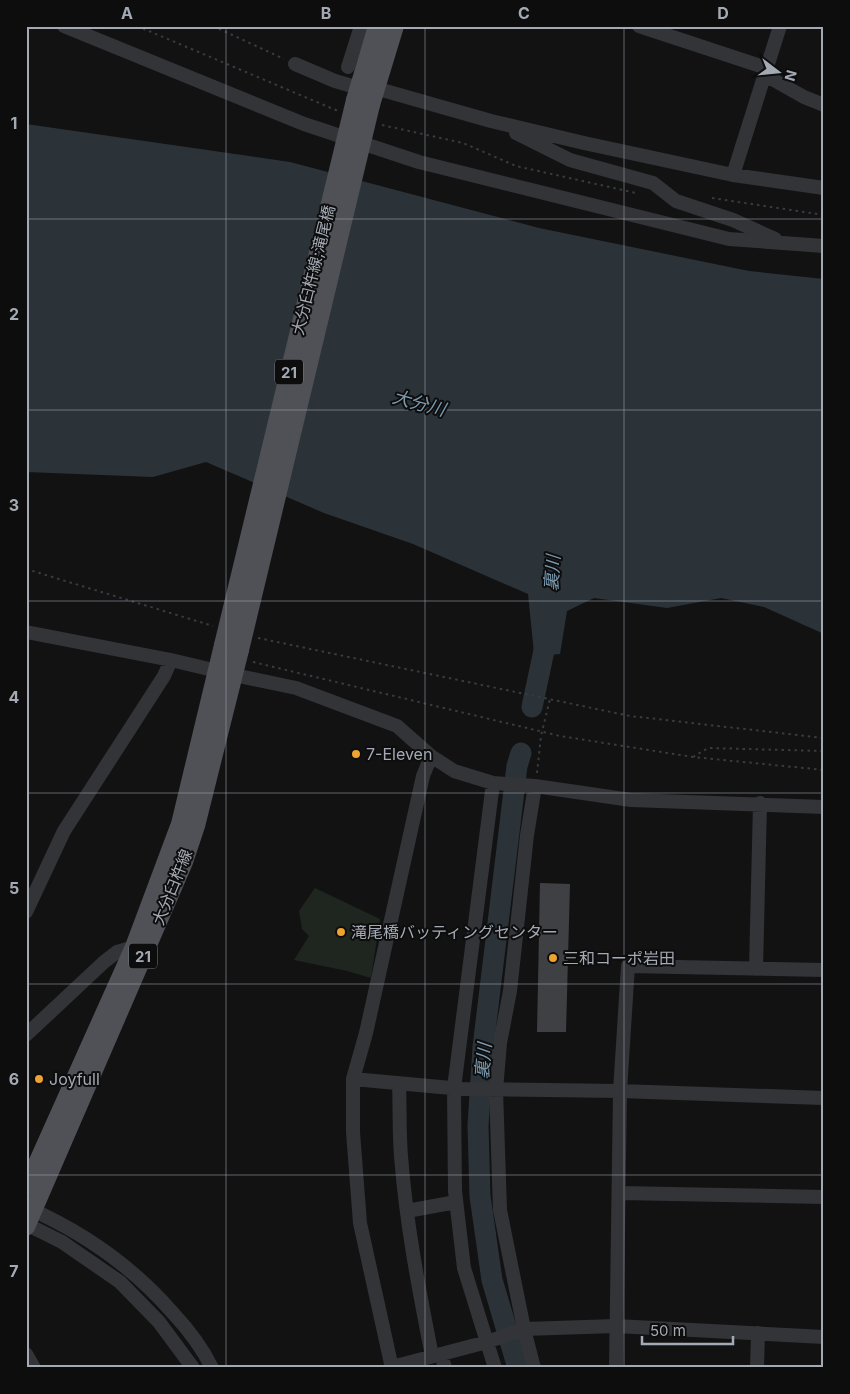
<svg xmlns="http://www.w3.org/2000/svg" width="850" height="1394" font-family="Inter,'Noto Sans JP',sans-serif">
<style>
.green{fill:#1e261f}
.water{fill:#2b3339}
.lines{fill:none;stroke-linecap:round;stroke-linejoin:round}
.river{stroke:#2b3339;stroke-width:21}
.building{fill:#3e4043}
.path{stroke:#393b3f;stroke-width:2;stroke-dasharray:2.5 4;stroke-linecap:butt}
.minor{stroke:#333438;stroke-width:14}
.major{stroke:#4f5157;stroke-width:18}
.major-bridge{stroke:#4f5157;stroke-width:18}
.grid{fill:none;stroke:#a4aab4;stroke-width:1;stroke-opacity:0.55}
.poi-dot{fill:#eea22f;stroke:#0d0d0e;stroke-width:2}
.labels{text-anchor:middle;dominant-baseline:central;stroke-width:4;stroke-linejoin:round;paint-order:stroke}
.shield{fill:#0d0d0e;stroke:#777b82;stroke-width:1}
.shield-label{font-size:15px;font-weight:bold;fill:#a4aab4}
.street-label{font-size:16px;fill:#a4aab4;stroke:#0d0d0e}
.poi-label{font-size:16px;fill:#a4aab4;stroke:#0d0d0e;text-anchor:start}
.water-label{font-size:18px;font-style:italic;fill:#7a9aaf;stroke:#0d0d0e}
.neatline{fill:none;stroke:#a4aab4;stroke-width:2}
.grid-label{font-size:16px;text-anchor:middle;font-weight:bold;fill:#a4aab4}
</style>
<rect width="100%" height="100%" fill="#121213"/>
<path class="green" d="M315 888 380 919 371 978 347 971 294 960 309 936 302 929 299 911Z"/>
<path class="water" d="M26 124 290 162 539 228 749 271 824 279V634L764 607 721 598 667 608 594 598 567 611 560 654 550 655 534 653 528 594 413 544 324 513 206 462 153 477 26 472Z"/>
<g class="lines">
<path class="river" d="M532 707 549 627
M518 1368 492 1280 480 1196 478 1126 483 1047 517 766 521 753"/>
</g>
<path class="building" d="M540 883 570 884 566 1032H537Z"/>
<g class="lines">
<path class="path" d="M137 26 338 111
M213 26 284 59
M382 125 463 143 516 166 636 193
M712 198 824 215
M26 569 213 626
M258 638 630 716 824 738
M253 662 560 736 693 757 824 770
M693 757 708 748 824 751
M537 773 541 736 550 699"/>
<path class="minor" d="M64 26 304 124 419 162 729 239 824 246
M639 26 767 68
M295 64 335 81 359 88
M348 67 361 26
M765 75 804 97 824 105
M375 88 491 121 584 143 733 175 824 188
M516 133 570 160 653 183 676 201 733 220 775 239
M733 175 780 26
M26 632 171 660 234 675 296 688 397 726 431 756 454 771 493 783 535 786 631 800 824 807
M493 783 454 1088 455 1191 464 1268 495 1368
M26 912 64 831 164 676 171 660
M756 969 760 803
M26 1035 104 962 117 952 134 947
M353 1079 462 1089 620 1091 824 1098
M399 1083C400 1107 399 1132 401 1156 406 1223 419 1290 432 1356
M619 1193 824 1197
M26 1207C83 1232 131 1265 172 1312 187 1328 202 1347 212 1368
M407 1211 456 1202
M26 1224 62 1242 120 1282 159 1322 193 1368
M26 1354 34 1368
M441 1354 445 1368
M392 1367 487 1342 524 1329 616 1326 824 1337
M392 1368 360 1223 353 1132V1079L366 1033 423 776 431 756
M534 1368 524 1329 500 1210 496 1090 500 1043 510 991 527 835 535 786
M616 1368 620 1091 628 966 824 970
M757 1368 758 1333"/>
<path class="major" d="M355 100 377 26
M371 105 395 26
M26 1188 134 947 180 824 223 645
M26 1227 184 862 196 826 240 650"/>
<path class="major-bridge" d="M223 645 355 100
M240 650 371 105"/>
</g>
<path class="grid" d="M226 26V1368M425 26V1368M624 26V1368M26 219H824M26 410H824M26 601H824M26 793H824M26 984H824M26 1175H824"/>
<g class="poi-dot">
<circle cx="356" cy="754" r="5"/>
<circle cx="341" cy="932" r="5"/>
<circle cx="553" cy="958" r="5"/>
<circle cx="39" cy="1079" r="5"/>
</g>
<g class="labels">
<g class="shield">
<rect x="275" y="359.5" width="28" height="25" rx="4"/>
<rect x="129" y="943.5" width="28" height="25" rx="4"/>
</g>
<g class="shield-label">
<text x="289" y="372">21</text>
<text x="143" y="956">21</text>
</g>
<g class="street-label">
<text transform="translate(313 270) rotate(-76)">大分臼杵線;滝尾橋</text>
<text transform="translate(172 887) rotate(-68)">大分臼杵線</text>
</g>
<g class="poi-label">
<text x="366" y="754">7-Eleven</text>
<text x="351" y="932">滝尾橋バッティングセンター</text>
<text x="563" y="958">三和コーポ岩田</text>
<text x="49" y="1079">Joyfull</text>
</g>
<g class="water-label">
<text transform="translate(419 403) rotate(15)">大分川</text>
<text transform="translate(552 573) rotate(-86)">裏川</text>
<text transform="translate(483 1061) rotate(-85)">裏川</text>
</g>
</g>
<rect width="850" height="1394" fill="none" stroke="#0d0d0e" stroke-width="55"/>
<g transform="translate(778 72) rotate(106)" stroke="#0d0d0e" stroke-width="4" paint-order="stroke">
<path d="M0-4L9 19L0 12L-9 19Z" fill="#a4aab4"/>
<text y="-8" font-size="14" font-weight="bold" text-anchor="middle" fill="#a4aab4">N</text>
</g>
<path d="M642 1336v8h91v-8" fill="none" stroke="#a4aab4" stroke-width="2.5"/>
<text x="650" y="1336" font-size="15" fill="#a4aab4" stroke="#0d0d0e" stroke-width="4" paint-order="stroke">50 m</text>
<rect x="28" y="28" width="794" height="1338" class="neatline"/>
<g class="grid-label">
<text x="127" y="19">A</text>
<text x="326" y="19">B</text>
<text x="524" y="19">C</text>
<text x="723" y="19">D</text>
<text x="14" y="129">1</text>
<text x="14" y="320">2</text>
<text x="14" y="511">3</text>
<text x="14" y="703">4</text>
<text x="14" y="894">5</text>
<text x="14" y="1085">6</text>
<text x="14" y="1277">7</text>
</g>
</svg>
